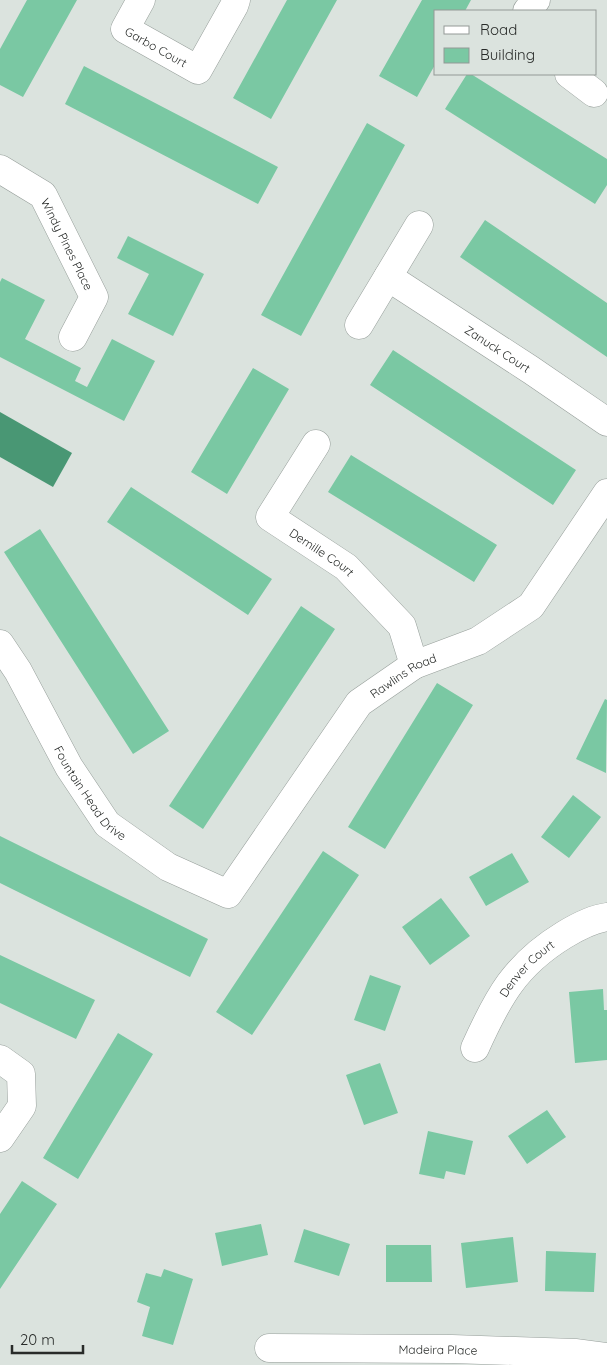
<svg xmlns="http://www.w3.org/2000/svg" width="607" height="1365" font-family="Quicksand,sans-serif">
<style>
.water{fill:#499774}
.building{fill:#7ac8a3}
.lines{fill:none;stroke-linecap:round;stroke-linejoin:round}
.minor-casing{stroke:#979f9b;stroke-width:29}
.minor{stroke:#fff;stroke-width:28}
.labels{text-anchor:middle;dominant-baseline:central;stroke-width:4;stroke-linejoin:round;paint-order:stroke}
.street-label{font-size:12px;fill:#282b29;stroke:#dbe3de}
</style>
<rect width="100%" height="100%" fill="#dbe3de"/>
<path class="water" d="M0 412 72 453 53 487 0 457Z"/>
<path class="building" d="M27 0H77L23 97 0 85V49Z
M287 0H337L271 119 233 98Z
M422 0H471L465 11H436V63L417 97 379 76Z
M84 66 278 167 258 204 65 104Z
M467 74H471L607 159V185L595 204 445 109Z
M367 123 405 145 301 336 261 315Z
M485 220 607 303V357L460 257Z
M128 236 204 274 173 336 128 314 149 274 117 258Z
M2 278 45 300 25 339 81 368 75 381 87 387 112 339 155 361 124 421 0 357V282Z
M393 350 576 470 553 505 370 385Z
M253 368 289 389 227 494 191 472Z
M351 455 497 545 474 582 328 492Z
M131 487 272 579 248 615 107 522Z
M40 529 169 731 133 754 4 552Z
M301 606 335 629 203 829 169 806Z
M437 683 473 705 385 849 348 827Z
M605 699 607 700 606 773 576 759Z
M573 795 601 817 569 858 541 837Z
M0 836 208 939 190 977 0 883Z
M323 851 359 875 252 1035 216 1012Z
M512 853 529 882 486 906 469 877Z
M441 898 470 936 430 965 402 927Z
M0 955 95 1000 76 1039 0 1003Z
M370 975 401 986 385 1031 354 1020Z
M603 989 604 1010H607V1060L575 1063 569 992Z
M118 1033 153 1054 78 1179 43 1158Z
M380 1063 398 1113 364 1125 346 1075Z
M547 1110 566 1137 527 1164 508 1136Z
M428 1131 473 1141 465 1175 446 1171 444 1179 419 1174Z
M22 1181 57 1204 0 1289V1214Z
M261 1224 268 1255 222 1266 215 1233Z
M304 1229 350 1244 339 1276 294 1262Z
M513 1237 518 1282 466 1288 461 1243Z
M386 1245H431L432 1282H386Z
M546 1251 596 1253 594 1292 545 1291Z
M164 1269 193 1279 173 1345 142 1336 150 1307 137 1302 146 1273 161 1277Z"/>
<g class="lines">
<defs>
<g id="minor">
<path id="s1" d="M141 0 125 29 198 70 234 6 236 0"/>
<path d="M527 11 536 0"/>
<path d="M569 74 594 93"/>
<path id="s2" d="M0 169 43 195 94 297 73 337"/>
<path id="s3" d="M388 277 531 370 607 422"/>
<path d="M359 325 419 225"/>
<path id="s4" d="M316 444 270 517 346 567 402 626 414 665"/>
<path id="s5" d="M0 644 18 671 69 767 107 824 168 867 228 894 359 703 414 665 478 641 531 606 607 493"/>
<path id="s6" d="M475 1048C498 997 515 965 564 935 577 927 592 919 607 917"/>
<path d="M0 1059 21 1074 22 1106 0 1138"/>
<path id="s7" d="M269 1348 452 1349 575 1353 607 1357"/>
</g>
</defs>
<use href="#minor" class="minor-casing"/>
<use href="#minor" class="minor"/>
</g>
<g class="labels">
<g class="street-label">
<text stroke="none"><textPath href="#s1" startOffset="69">Garbo Court</textPath></text>
<text stroke="none"><textPath href="#s2" startOffset="105">Windy Pines Place</textPath></text>
<text stroke="none"><textPath href="#s3" startOffset="131">Zanuck Court</textPath></text>
<text stroke="none"><textPath href="#s4" startOffset="149">Demille Court</textPath></text>
<text stroke="none"><textPath href="#s5" startOffset="634">Rawlins Road</textPath></text>
<text stroke="none"><textPath href="#s5" startOffset="175">Fountain Head Drive</textPath></text>
<text stroke="none"><textPath href="#s6" startOffset="96">Denver Court</textPath></text>
<text stroke="none"><textPath href="#s7" startOffset="169">Madeira Place</textPath></text>
</g>
</g>
<rect x="434" y="10" width="162" height="65" fill="#dbe3de" stroke="#939996"/>
<rect x="444" y="26" width="25" height="8" fill="#ffffff" stroke="#939996"/>
<text x="480" y="35" font-size="15" fill="#282b29">Road</text>
<rect x="444" y="48" width="25" height="15" fill="#7ac8a3" stroke="#939996"/>
<text x="480" y="60" font-size="15" fill="#282b29">Building</text>
<path d="M12 1345v8h71v-8" fill="none" stroke="#282b29" stroke-width="2.5"/>
<text x="20" y="1345" font-size="15" fill="#282b29" stroke="#dbe3de" stroke-width="4" paint-order="stroke">20 m</text>
</svg>
